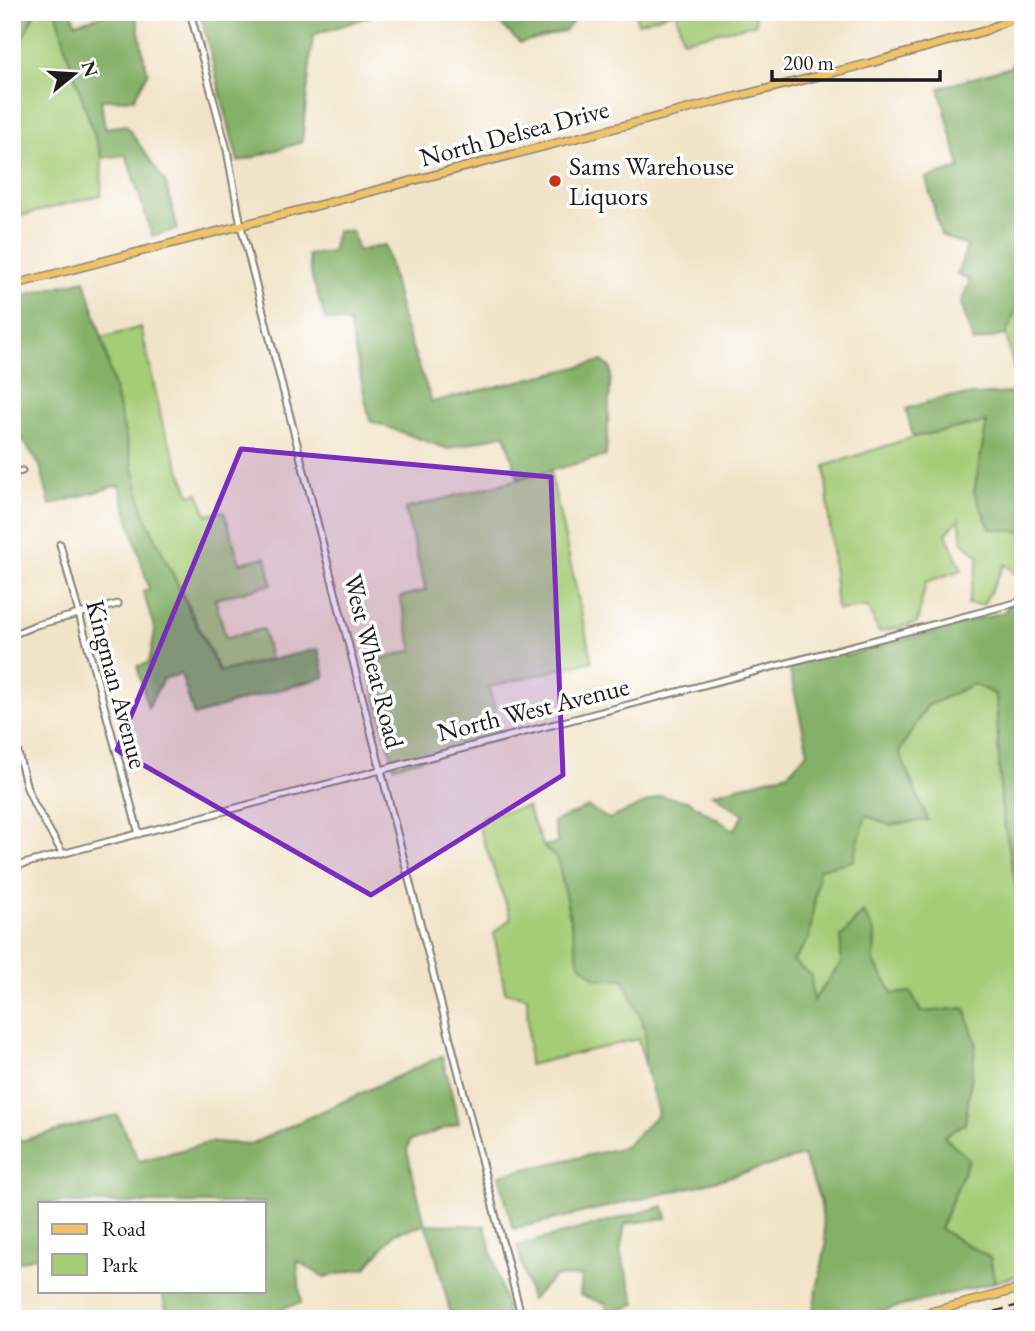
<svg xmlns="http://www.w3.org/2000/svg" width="1035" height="1331" font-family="'EB Garamond',serif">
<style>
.green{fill:#a5cc77;stroke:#60744a;stroke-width:2}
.forest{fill:#84b068;stroke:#506642;stroke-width:2}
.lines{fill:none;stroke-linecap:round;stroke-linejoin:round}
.minor-casing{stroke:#868072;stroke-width:9}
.major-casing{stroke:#868072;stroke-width:10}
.minor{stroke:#fff;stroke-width:5}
.major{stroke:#f0c369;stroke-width:7}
.rail{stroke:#1c1c1c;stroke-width:2;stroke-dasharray:10 5;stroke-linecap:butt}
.marked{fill:#7b2cbf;fill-opacity:0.2;stroke:#7b2cbf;stroke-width:5;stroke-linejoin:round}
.poi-dot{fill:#c8321e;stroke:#fff;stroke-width:2.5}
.labels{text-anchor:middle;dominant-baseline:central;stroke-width:7;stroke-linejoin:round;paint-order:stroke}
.street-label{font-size:26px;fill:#1c1c1c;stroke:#fff}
.poi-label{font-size:26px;fill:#1c1c1c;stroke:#fff;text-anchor:start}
</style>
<rect width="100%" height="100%" fill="#fff"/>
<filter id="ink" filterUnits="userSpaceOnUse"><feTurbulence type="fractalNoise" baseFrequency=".0143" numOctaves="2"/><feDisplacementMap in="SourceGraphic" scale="14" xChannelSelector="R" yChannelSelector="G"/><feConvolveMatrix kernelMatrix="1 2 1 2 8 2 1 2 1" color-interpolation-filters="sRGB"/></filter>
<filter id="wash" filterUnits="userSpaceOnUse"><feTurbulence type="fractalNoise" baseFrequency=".00686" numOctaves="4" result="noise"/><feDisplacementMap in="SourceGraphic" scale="28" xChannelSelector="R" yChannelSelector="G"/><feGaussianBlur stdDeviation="1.57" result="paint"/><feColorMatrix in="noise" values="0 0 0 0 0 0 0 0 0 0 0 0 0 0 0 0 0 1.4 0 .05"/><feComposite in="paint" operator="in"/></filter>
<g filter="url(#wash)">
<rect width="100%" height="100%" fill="#f1e3c7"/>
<path class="green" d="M35 12H57L67 53 102 158 101 195 20 216 12 191V46L21 42Z
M635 12H674L638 23Z
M676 12H754L756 24 683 40Z
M1023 291V392L1020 394 1006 335Z
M141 327 163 426 190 495 198 493 207 515 224 511 240 563 266 557 272 584 215 599 226 638 263 629 270 660 220 672 144 514 102 338Z
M987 422 974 492 990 528 1023 532V581L1005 564 983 605 968 604 979 557 963 542 959 519 946 534 962 570 926 582 917 623 879 632 867 607 837 610 825 466 913 437Z
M550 471 592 661 489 687 502 738 394 766 367 663 413 650 400 597 426 590 405 509Z
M973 684 996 695 1001 804 1016 888 1023 896V1274L995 1282 990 1258 940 1229 969 1159 943 1136 921 1012 893 994 874 962 875 933 841 937V963L812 1002 793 962 809 938 819 869 866 815 899 752 927 706Z
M527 807 543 846 558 860 579 963 597 979H624L645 1028V1064L638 1039 529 1065 527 997 505 992 494 933 511 918 479 828 483 816Z"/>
<path class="forest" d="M12 12H35L21 42 12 46Z
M57 12H72L75 23 116 12H135C141 33 141 53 148 73L134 99 101 100 105 128 126 125 165 182 178 229 152 236 126 155 102 158 67 53Z
M200 12H234L236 20 266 12H384L313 35 302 142 238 162Z
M488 12H614V16L577 17 565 31 520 43Z
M1023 47V291L1006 335 973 342 961 303 970 280 957 275 967 246 941 235 926 178 960 168 939 88 1010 67Z
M337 231H352L358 251 385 245 404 325 432 402 602 361 611 369 606 456 518 479 505 434 448 449 370 421 349 323 326 320 312 278 308 255 332 252Z
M85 280 102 338 144 514 219 672 318 649 325 677 243 700 194 716 181 674 163 679 148 708 137 666 149 663 155 631 143 591 149 589 119 485 50 505 40 466 17 431 12 432V298Z
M1023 392V532L990 528 974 492 987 422 913 437 906 409 944 397Z
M1023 583V738L1019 741 1014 784 1023 820V896L1016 888 1001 804 996 695 973 684 927 706 899 752 928 820 889 825 866 815 853 861 819 869 809 939 793 961 811 975 813 1001 841 963V937L863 912 875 933 874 962 893 994 911 992 921 1012 965 1008 976 1043 965 1124 944 1136 969 1159 940 1229 990 1258 995 1282 852 1319H811L826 1245 820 1200 803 1156 700 1185 513 1229 499 1175 625 1147 658 1114 645 1064V1028L624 979H597L579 963 558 860 543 846 558 843 553 822 588 807 609 819 661 796 688 801 734 830 744 815 713 794 788 773 808 752 788 663 840 650 846 656 1004 612Z
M442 1056 459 1123 410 1141 407 1151 425 1224 485 1226 509 1319H452L433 1245 425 1225 395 1233 366 1268 324 1277 297 1261 301 1303 282 1308 284 1319H169L161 1291H264V1203H40V1255L12 1264V1143L117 1115 139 1161 212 1142 251 1144Z
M664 1206 667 1218 625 1224 620 1252 636 1304 611 1313 612 1319H605L607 1304 580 1295 582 1276 554 1277 531 1300 517 1246Z"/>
</g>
<g filter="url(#ink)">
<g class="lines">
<defs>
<path id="minor" d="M190 12 227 150 241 226 522 1319
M12 473 22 471
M60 544 139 834
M12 635 36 625 118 604
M12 730 27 788 34 804 63 854
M12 867 1023 601"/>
<path id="major" d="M12 285 711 103 867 64 984 31 1023 14
M903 1319 1023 1288
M1005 1319 1023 1314"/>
</defs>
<use href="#minor" class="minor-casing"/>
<use href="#major" class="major-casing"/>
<use href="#minor" class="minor"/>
<use href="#major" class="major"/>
<path class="rail" d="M966 1319 1023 1304"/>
</g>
</g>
<path class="marked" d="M241 449 551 477 563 775 371 895 117 750Z"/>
<circle class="poi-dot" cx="555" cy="181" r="7"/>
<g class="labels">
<g class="street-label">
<text transform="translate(514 133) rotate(-15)">North Delsea Drive</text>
<text transform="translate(374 661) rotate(76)">West Wheat Road</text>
<text transform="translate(117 684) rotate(75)">Kingman Avenue</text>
<text transform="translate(533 709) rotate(-14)">North West Avenue</text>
</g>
<g class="poi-label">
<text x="569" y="166">Sams Warehouse<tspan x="569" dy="30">Liquors</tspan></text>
</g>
</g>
<rect width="1035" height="1331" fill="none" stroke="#fff" stroke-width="42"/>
<rect x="38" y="1202" width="228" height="91" fill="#ffffff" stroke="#a4a4a4" stroke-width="2"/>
<rect x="52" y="1224" width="35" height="10" fill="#f0c369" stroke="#a4a4a4" stroke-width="2"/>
<text x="102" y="1236" font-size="21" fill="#1c1c1c">Road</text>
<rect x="52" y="1254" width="35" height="21" fill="#a5cc77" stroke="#a4a4a4" stroke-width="2"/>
<text x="102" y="1272" font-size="21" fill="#1c1c1c">Park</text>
<g transform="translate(74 74) rotate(72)" stroke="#ffffff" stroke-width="5" paint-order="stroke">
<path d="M0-5L12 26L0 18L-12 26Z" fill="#1c1c1c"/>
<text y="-10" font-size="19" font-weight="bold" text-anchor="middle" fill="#1c1c1c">N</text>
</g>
<path d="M772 70v10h168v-10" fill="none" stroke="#1c1c1c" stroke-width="3.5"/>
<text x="783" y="70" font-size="21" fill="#1c1c1c" stroke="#ffffff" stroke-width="5" paint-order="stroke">200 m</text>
</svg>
